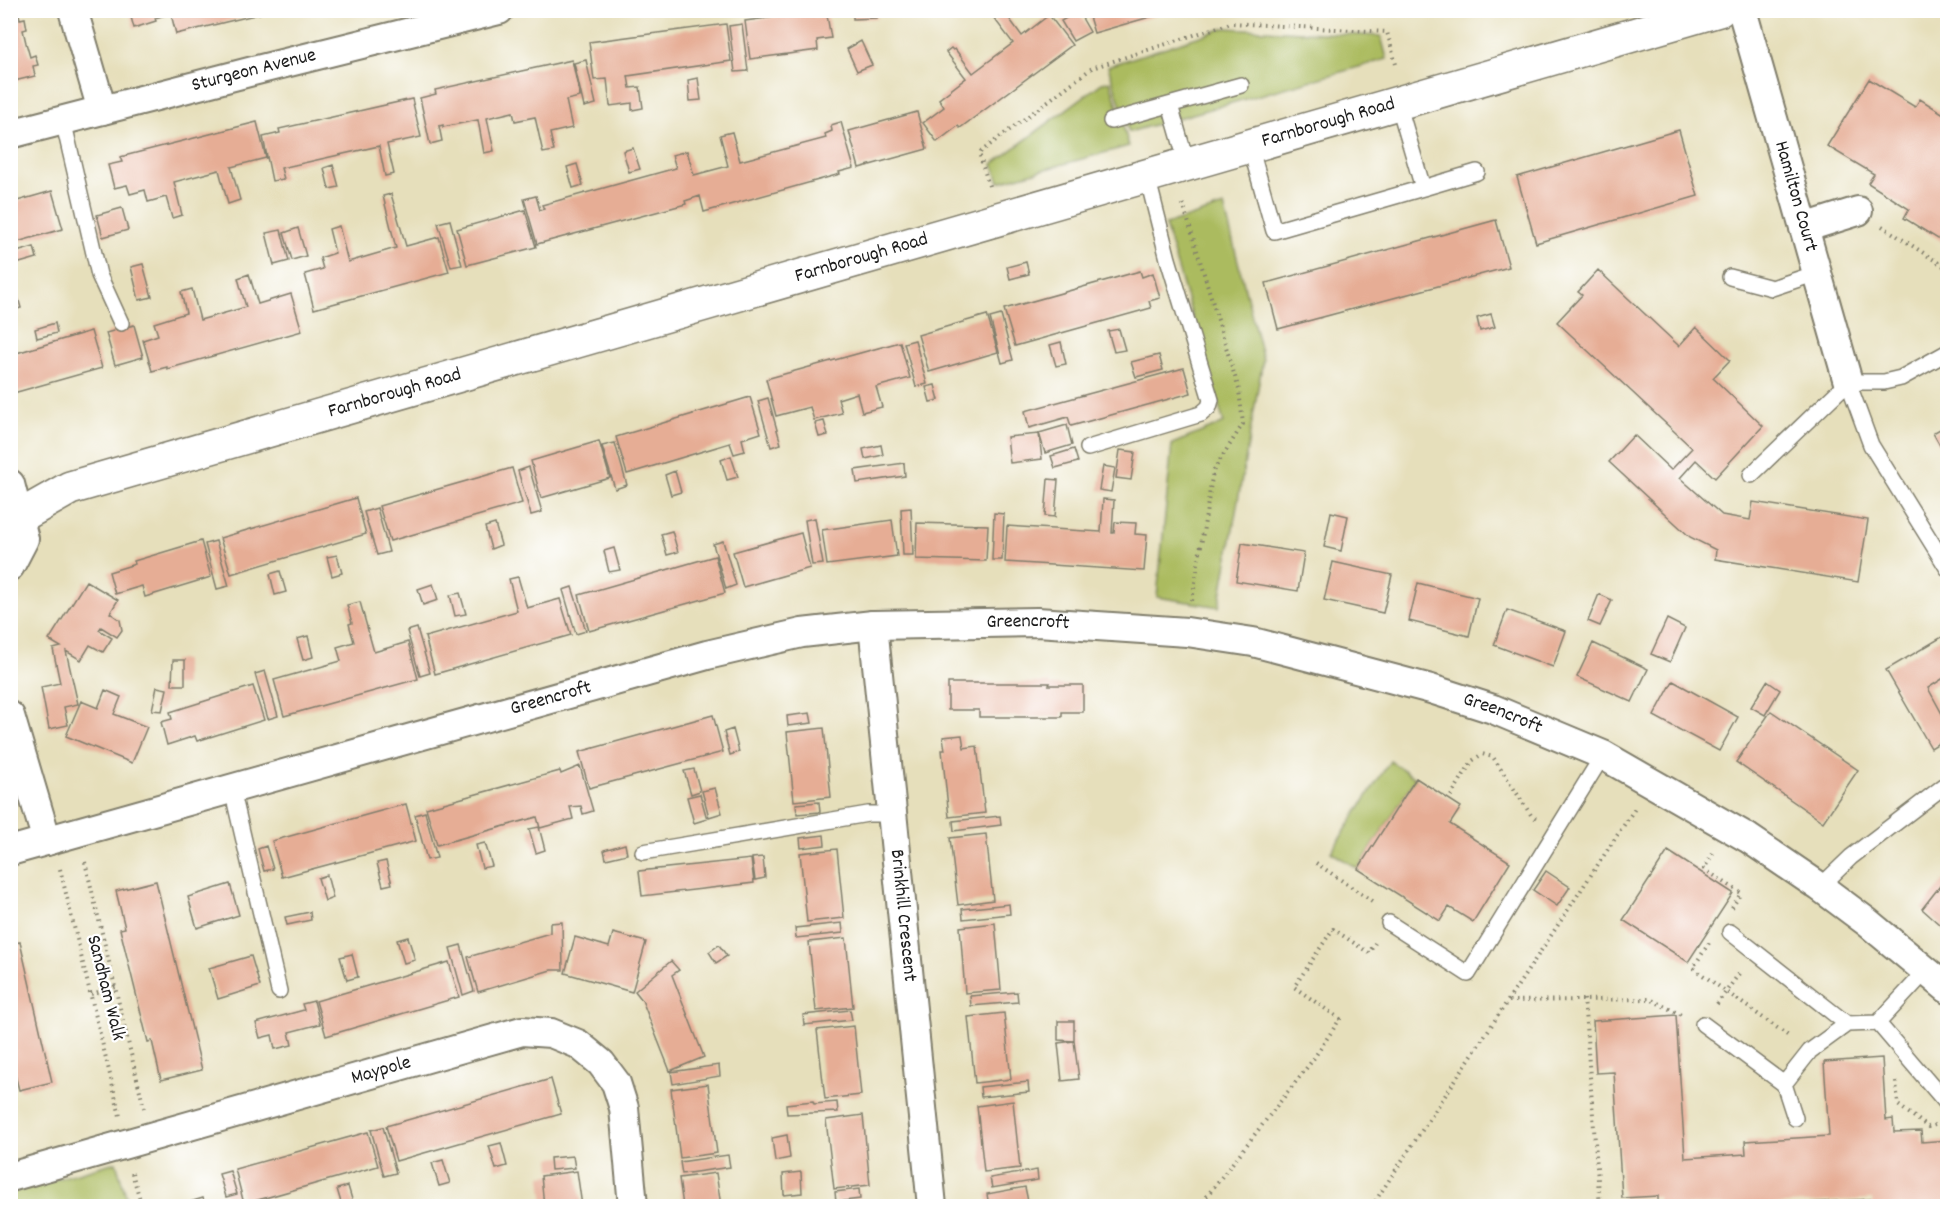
<svg xmlns="http://www.w3.org/2000/svg" width="1958" height="1217" font-family="Dekko,sans-serif">
<style>
.green{fill:#abbb5f;stroke:#646c3e;stroke-width:1.5}
.building{fill:#e6ad95}
.lines{fill:none;stroke-linecap:round;stroke-linejoin:round}
.service-casing{stroke:#817e6c;stroke-width:18}
.minor-casing{stroke:#817e6c;stroke-width:32}
.tertiary-casing{stroke:#817e6c;stroke-width:36}
.path{stroke:#817e6c;stroke-width:4;stroke-dasharray:1.5 4.5;stroke-linecap:butt}
.service{stroke:#fff;stroke-width:15}
.minor{stroke:#fff;stroke-width:28}
.tertiary{stroke:#fff;stroke-width:33}
.labels{text-anchor:middle;dominant-baseline:central;stroke-width:4.5;stroke-linejoin:round;paint-order:stroke}
.street-label{font-size:20px;fill:#1c1c1c;stroke:#fff}
</style>
<rect width="100%" height="100%" fill="#fff"/>
<filter id="ink" filterUnits="userSpaceOnUse"><feTurbulence type="fractalNoise" baseFrequency=".0167" numOctaves="2"/><feDisplacementMap in="SourceGraphic" scale="12" xChannelSelector="R" yChannelSelector="G"/><feConvolveMatrix kernelMatrix="1 2 1 2 8 2 1 2 1" color-interpolation-filters="sRGB"/></filter>
<filter id="wash" filterUnits="userSpaceOnUse"><feTurbulence type="fractalNoise" baseFrequency=".008" numOctaves="4" result="noise"/><feDisplacementMap in="SourceGraphic" scale="24" xChannelSelector="R" yChannelSelector="G"/><feGaussianBlur stdDeviation="1.35" result="paint"/><feColorMatrix in="noise" values="0 0 0 0 0 0 0 0 0 0 0 0 0 0 0 0 0 1.4 0 .05"/><feComposite in="paint" operator="in"/></filter>
<g filter="url(#wash)">
<rect width="100%" height="100%" fill="#e6dfbb"/>
<path class="green" d="M1225 28 1381 36 1387 59 1129 132 1108 66Z
M1110 81 1129 146 999 182 993 164 1102 83Z
M1224 206 1263 360 1219 607 1157 597 1172 444 1224 423 1165 225Z
M1390 761 1416 778 1358 869 1331 852Z
M116 1162 129 1206H11V1192Z"/>
<g id="blocks">
<path class="building" d="M10 10H18L20 19 25 18 27 29 23 30 26 43 30 57 35 55 38 65 33 66 35 76 10 82Z
M129 10H168L169 14 155 18 156 21 134 28Z
M170 10H271V11L176 34Z
M853 10H877V18L853 19Z
M1003 10 1022 36 1049 15 1072 45 960 128 958 126 937 142 923 123 944 107 939 99 966 78 946 52 951 48 953 50 955 49 973 73 1013 43 993 17Z
M1087 10H1171V11L1094 33Z
M1078 11 1090 32 1073 41 1061 21Z
M813 12 814 17 827 15 831 38 817 40 818 50 750 59 745 21Z
M726 24 731 61 628 76 630 88 640 87 643 108 632 110V103L610 106 607 79 594 80 589 42Z
M742 24 748 71 735 72 729 26Z
M861 41 872 65 857 71 847 49Z
M572 60 580 97 566 100 572 128 550 133 554 151 543 153 535 117 515 121 513 112 487 118 494 151 484 153 478 120 443 127V125L439 126 442 141 430 144 420 98 436 94 435 90Z
M586 60 596 104 584 107 574 63Z
M698 78 701 100 690 101 688 80Z
M1869 79 1915 107 1920 99 1947 116 1946 244 1904 218 1909 209 1868 183 1874 174 1827 146Z
M412 99 421 137 387 144 394 174 385 176 379 146 281 168 284 179 272 181 263 137 280 133 279 129Z
M917 112 927 149 859 168 849 131Z
M257 122 266 158 231 167 240 200 228 204 219 170 174 182 182 215 172 218 166 197 148 202 145 190 130 194 127 185 114 188 108 165 122 162 120 157Z
M841 122 854 168 839 172 840 174 704 212 700 196 685 201 686 204 537 244 524 199 536 196 540 210 544 209 542 205 676 168 672 155 687 151 694 175 728 166 720 135 732 132 740 161 826 138 825 134 832 131 831 125Z
M1679 130 1698 196 1536 243 1517 177Z
M633 148 640 169 629 172 623 151Z
M577 164 583 185 573 188 567 167Z
M333 165 339 187 329 189 324 168Z
M52 191 63 229 10 244V203Z
M391 194 406 246 439 237 449 272 314 309 305 274 323 269 320 258 335 253 329 229 339 226 348 262 396 248 383 196Z
M122 208 128 230 103 237 97 215Z
M525 210 536 247 467 265 457 229Z
M450 220 462 265 451 267 438 223Z
M1496 220 1509 267 1278 329 1266 283Z
M298 228 306 256 292 260 284 233Z
M281 230 289 261 274 265 266 233Z
M34 247 37 258 16 264 13 253Z
M1026 262 1029 274 1010 279 1007 267Z
M143 264 152 297 139 300 131 267Z
M1598 270 1679 346 1696 327 1730 360 1713 378 1763 426 1715 478 1696 460 1680 478 1722 515 1750 520 1753 502 1868 520 1858 582 1715 559 1716 550 1690 537 1609 462 1634 435 1671 470 1692 448 1557 322 1582 295 1578 292Z
M1140 271 1142 277 1153 273 1160 298 1149 301 1151 308 1015 346 1004 309Z
M249 274 258 304 291 294 302 331 167 369V367L152 371 143 340 158 335 154 323 186 313 181 292 192 289 200 320 246 307 238 278Z
M15 287 21 308 10 311V288Z
M1491 314 1495 327 1480 331 1477 318Z
M987 315 998 352 929 372 918 335Z
M1001 315 1013 360 1002 363 990 318Z
M55 323 57 333 37 338 35 329Z
M134 325 143 357 115 365 106 333Z
M1119 329 1125 350 1114 352 1108 331Z
M91 331 102 368 10 394V349L13 354Z
M915 340 927 384 916 387 904 343Z
M900 342 910 378 876 387 882 407 862 412 857 393 838 399 842 413 814 420 810 407 776 416 766 379Z
M1061 342 1066 364 1056 366 1050 345Z
M1159 355 1163 370 1136 377 1131 362Z
M1184 368 1191 393 1071 426 1068 417 1029 428 1025 411Z
M935 385 939 400 930 402 926 387Z
M750 397 761 433 742 439 745 451 734 454 730 443 627 474 616 437Z
M768 398 781 444 771 447 758 401Z
M824 421 828 435 819 437 815 423Z
M1067 425 1072 445 1045 453 1039 433Z
M1947 425V458L1933 433Z
M1039 434 1042 459 1010 463 1007 437Z
M599 441 610 478 541 498 531 461Z
M615 443 627 485 615 489 602 446Z
M881 445 883 455 865 459 863 449Z
M1074 449 1078 462 1055 468 1051 456Z
M1120 450 1135 452 1131 480 1116 478Z
M731 456 738 477 727 480 721 460Z
M904 463 905 476 857 483 855 470Z
M1103 466 1115 468 1111 492 1099 490Z
M529 467 542 512 531 515 518 471Z
M512 468 522 503 390 541 379 506Z
M675 471 681 492 671 495 665 475Z
M1048 479 1058 480 1055 517 1045 516Z
M356 498 366 534 231 574 220 538Z
M1103 499 1114 500 1112 533H1114L1115 522 1136 523 1135 534 1147 535 1144 571 1005 562 1007 526 1101 532Z
M377 508 389 552 377 555 364 512Z
M911 508 913 555H903L901 509Z
M1331 512 1348 516 1341 551 1324 547Z
M994 513 1004 514 1002 560H992Z
M815 518 823 564 812 565 805 520Z
M892 520 897 556 827 565 822 530Z
M917 523 988 525 986 561 916 559Z
M495 524 501 545 491 549 485 527Z
M672 531 678 552 667 555 661 534Z
M801 533 810 568 743 587 733 552Z
M201 541 211 577 145 597 142 586 115 594 109 572 135 564 134 561Z
M216 541 229 586 217 589 205 544Z
M723 541 736 585 726 589 713 544Z
M1242 543 1304 553 1298 591 1236 581Z
M614 548 620 570 609 572 604 551Z
M337 555 342 573 332 576 327 557Z
M715 556 725 593 589 631 579 595Z
M1333 562 1392 575 1383 613 1324 600Z
M280 571 286 592 275 595 270 574Z
M518 577 527 608 560 599 571 635 435 674 425 637 517 611 509 579Z
M86 581 118 600 110 613 120 620 122 630 117 637 101 627 99 630 112 638 103 652 90 645 81 660 66 651 78 704 64 707 68 725 49 729 41 687 60 683 53 649 61 647 49 640Z
M1418 583 1478 598 1469 636 1409 621Z
M433 584 438 600 423 605 418 589Z
M572 587 586 631 576 634 563 590Z
M460 593 466 614 455 616 450 595Z
M1599 594 1612 600 1600 626 1588 621Z
M360 602 374 652 408 642 418 679 284 716 274 680 341 661 337 647 354 642 349 624 352 623 347 605Z
M1507 610 1566 631 1553 667 1494 645Z
M1667 619 1685 628 1670 662 1651 654Z
M417 628 430 673 420 676 407 631Z
M1947 634V676L1928 688 1947 723V738L1931 748 1886 670Z
M308 636 313 657 303 660 297 639Z
M1593 643 1648 669 1632 702 1577 677Z
M173 660H185V685H172Z
M265 671 278 716 268 719 255 674Z
M1673 681 1738 717 1719 751 1654 716Z
M1767 681 1780 690 1765 715 1751 707Z
M948 683H1050L1049 685H1083V712H1062V717H979V710H948Z
M253 686 264 720 197 741 195 736 167 745 161 722 172 719 170 712Z
M157 687 167 689 162 711 152 710Z
M105 690 121 697 114 714 147 727 132 763 66 736 81 701 98 708Z
M1771 711 1858 770 1823 822 1736 762Z
M810 713 812 723 788 726 787 716Z
M713 715 723 752 589 788 579 752Z
M824 728 831 797 794 801 787 732Z
M733 729 739 752 730 755 724 732Z
M962 735 964 748 977 746 985 813 949 817 942 750H945L943 737Z
M580 766 593 811 583 814 581 806 570 807 573 819 540 828 537 817 437 845 426 808 560 771 561 774Z
M694 769 700 791 691 794 684 771Z
M1416 778 1461 807 1450 824 1510 862 1473 922 1449 907 1440 921 1358 869Z
M715 788 722 813 709 817 702 791Z
M700 794 707 819 694 823 687 797Z
M819 802 820 812 797 814 796 804Z
M406 804 416 841 282 877 272 841Z
M425 812 437 858 427 860 415 815Z
M1000 816 1001 825 954 831 953 821Z
M539 827 545 850 536 853 529 829Z
M986 834 993 900 958 905 950 838Z
M824 835 825 845 801 848 800 838Z
M485 843 492 866 482 868 476 845Z
M625 844 627 854 606 859 604 850Z
M266 846 273 869 264 871 258 849Z
M837 849 844 918 807 922 800 853Z
M1668 851 1733 893 1688 962 1623 920Z
M763 857 765 878 755 880 752 858Z
M751 859 754 883 642 896 639 871Z
M386 861 392 884 383 886 377 863Z
M1546 871 1570 887 1557 906 1533 890Z
M327 875 333 898 325 901 318 878Z
M1947 877V931L1922 909Z
M156 881 202 1070 161 1080 152 1041 148 1042 120 929 125 928 116 891Z
M230 884 239 915 197 928 188 897Z
M1009 904 1010 914 963 919 962 909Z
M310 912 311 920 287 925 285 917Z
M562 922 563 970H551L478 992 468 957 550 933V923Z
M842 923 843 933 796 938 795 928Z
M995 923 1001 990 965 993 960 927Z
M613 933 646 942 632 992 565 973 575 937 609 947Z
M408 937 415 960 404 963 397 940Z
M846 938 853 1007 816 1011 809 942Z
M20 942 52 1082 19 1090 10 1055V944Z
M461 945 474 991 463 995 450 948Z
M719 945 727 956 716 963 709 952Z
M352 954 358 977 347 980 340 957Z
M251 956 260 986 218 999 209 968Z
M671 961 679 970 672 975 704 1057 670 1071 642 1000 635 991Z
M449 962 459 997 326 1036 316 1001Z
M1017 992 1018 1002 971 1006 970 996Z
M314 1001 320 1024 289 1032 292 1045 275 1049 272 1035 260 1038 256 1023 304 1010 302 1004Z
M850 1010 852 1020 804 1025 803 1015Z
M1004 1013 1011 1079 975 1083 968 1017Z
M1676 1015 1685 1158 1746 1154 1745 1141 1829 1136 1824 1062 1882 1058 1886 1120 1893 1119 1894 1132 1921 1131 1922 1142 1947 1140V1206H1873L1872 1199 1755 1206H1658V1196L1622 1198 1614 1072 1596 1073 1593 1021Z
M1058 1021H1074V1041L1058 1040Z
M854 1026 861 1095 825 1099 817 1030Z
M1074 1041 1079 1079 1062 1081 1058 1043Z
M719 1065 720 1076 673 1084 671 1072Z
M551 1079 561 1114 396 1161 386 1126Z
M1028 1082 1029 1092 981 1097 980 1087Z
M708 1084 717 1153 680 1158 671 1089Z
M813 1101 814 1104 837 1102 838 1112 787 1114 786 1104Z
M1013 1101 1020 1168 984 1172 977 1106Z
M863 1115 870 1185 834 1189 826 1120Z
M383 1127 396 1173 384 1176 371 1130Z
M368 1132 378 1166 244 1204 235 1169Z
M787 1135 790 1158 775 1161 772 1138Z
M501 1143 507 1166 496 1169 489 1146Z
M728 1155 730 1167 682 1174 680 1162Z
M573 1156 575 1168 551 1170 550 1158Z
M443 1160 450 1183 439 1186 432 1163Z
M1037 1170 1038 1180 992 1188 990 1178Z
M230 1171 237 1194 226 1197 219 1174Z
M577 1171 582 1206H544L541 1176Z
M801 1172 802 1193 784 1195 783 1174Z
M716 1173 721 1206H683L679 1178Z
M348 1186 354 1206H342L337 1189Z
M1025 1187 1029 1206H989L987 1194Z
M859 1189 860 1199 836 1202 835 1192Z
M203 1198 206 1206H177Z
M862 1203V1206H837V1205Z"/>
</g>
</g>
<g filter="url(#ink)">
<use href="#blocks" fill-opacity="0" stroke="#817e6c" stroke-width="1.5"/>
<g class="lines">
<defs>
<path id="service" d="M1170 105 1187 164
M63 120 99 275 121 323
M1111 121 1241 85
M1250 146 1274 231 1423 188 1398 103
M1423 188 1477 172
M1730 277 1772 288 1817 273
M1848 382 1871 445 1948 569
M1088 448 1201 414 1209 407 1211 400 1168 259 1147 176
M1751 475 1848 382H1884L1901 378 1948 352
M232 789 279 991
M643 852 868 814H891
M1820 887 1851 857 1948 783
M1389 923 1468 974 1603 755
M1730 932 1847 1024
M1878 1023 1948 1105
M1703 1024 1784 1084 1795 1118
M1784 1084 1810 1051 1847 1024 1878 1023 1927 970"/>
<g id="minor">
<path d="M73 10 102 110"/>
<path id="s1" d="M1742 10 1848 382"/>
<path id="s2" d="M10 134 253 71 499 10"/>
<path d="M1804 228 1858 211"/>
<path d="M10 484 24 539 10 566"/>
<path id="s3" d="M873 625 932 1206"/>
<path d="M10 716 47 841"/>
<path id="s4" d="M10 851 707 655 802 633 873 625 1037 622 1187 632 1253 642 1337 664 1431 689 1493 709 1603 755 1748 838 1820 887 1867 922 1948 989"/>
<path id="s5" d="M10 1177 522 1031 551 1033 578 1044 601 1063 616 1083 624 1108 633 1206"/>
</g>
<g id="tertiary">
<path id="s6" d="M10 517H19L70 488 1719 10"/>
</g>
</defs>
<use href="#service" class="service-casing"/>
<use href="#minor" class="minor-casing"/>
<use href="#tertiary" class="tertiary-casing"/>
<path class="path" d="M989 186 979 153 1092 68 1231 23 1387 32 1397 68
M1183 204 1239 390 1243 424 1213 471 1192 601
M1882 226 1945 267 1948 265
M1451 796 1472 761 1482 754 1493 757 1531 815 1538 820
M1713 853 1704 869 1741 893 1731 909
M85 862 144 1108
M1316 863 1375 903
M60 869 120 1116
M1709 943 1693 968 1790 1037
M91 994 116 987
M1584 999 1600 1206
M1509 1001 1650 999 1683 1016
M1717 1004 1741 971
M1896 1082 1898 1105 1928 1127 1935 1125
M132 1173 142 1206
M1199 1206 1312 1061 1340 1019 1294 987 1333 929 1369 953 1375 943
M1372 1206 1636 807"/>
<use href="#service" class="service"/>
<use href="#minor" class="minor"/>
<use href="#tertiary" class="tertiary"/>
</g>
</g>
<g class="labels">
<g class="street-label">
<text stroke="none"><textPath href="#s2" startOffset="252">Sturgeon Avenue</textPath></text>
<text stroke="none"><textPath href="#s6" startOffset="1378">Farnborough Road</textPath></text>
<text stroke="none"><textPath href="#s1" startOffset="194">Hamilton Court</textPath></text>
<text stroke="none"><textPath href="#s6" startOffset="892">Farnborough Road</textPath></text>
<text stroke="none"><textPath href="#s6" startOffset="406">Farnborough Road</textPath></text>
<text stroke="none"><textPath href="#s4" startOffset="1048">Greencroft</textPath></text>
<text stroke="none"><textPath href="#s4" startOffset="562">Greencroft</textPath></text>
<text stroke="none"><textPath href="#s4" startOffset="1534">Greencroft</textPath></text>
<text stroke="none"><textPath href="#s3" startOffset="292">Brinkhill Crescent</textPath></text>
<text transform="translate(105 988) rotate(76)">Sandham Walk</text>
<text stroke="none"><textPath href="#s5" startOffset="386">Maypole</textPath></text>
</g>
</g>
<rect width="1958" height="1217" fill="none" stroke="#fff" stroke-width="36"/>
</svg>
